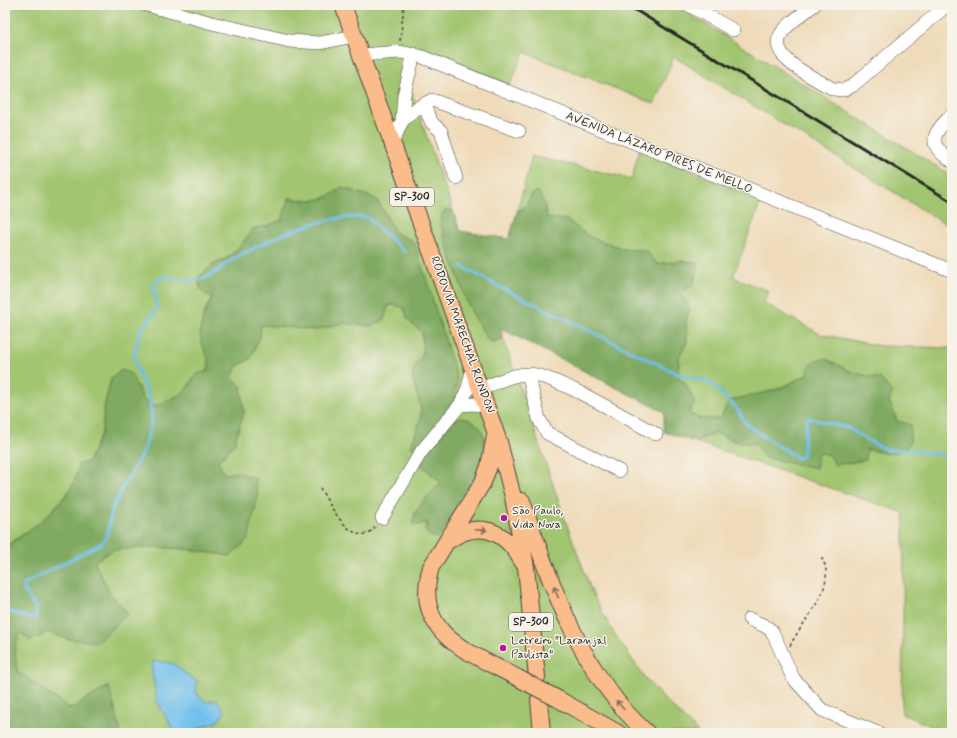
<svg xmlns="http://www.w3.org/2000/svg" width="957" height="738" font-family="Mynerve,sans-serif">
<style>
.green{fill:#a1c56f;stroke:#66784d;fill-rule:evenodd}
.forest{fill:#80aa62;stroke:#566a46}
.water{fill:#71bfeb;stroke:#4e758b}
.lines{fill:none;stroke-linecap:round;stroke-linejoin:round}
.stream{stroke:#71bfeb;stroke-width:3}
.minor-casing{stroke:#484540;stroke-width:14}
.major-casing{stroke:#484540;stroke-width:18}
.path{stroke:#484540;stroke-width:1.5;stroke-dasharray:3 3;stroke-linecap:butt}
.minor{stroke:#fff;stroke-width:13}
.major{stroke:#fabc8b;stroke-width:16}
.rail{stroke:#2b2b2b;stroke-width:3}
.major-bridge-casing{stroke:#484540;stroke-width:18;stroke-linecap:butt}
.major-bridge{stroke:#fabc8b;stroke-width:16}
.oneway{stroke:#886c56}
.poi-dot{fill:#b5179e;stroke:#f7f3e8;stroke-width:1.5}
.labels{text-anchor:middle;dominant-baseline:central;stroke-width:3;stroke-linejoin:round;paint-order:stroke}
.shield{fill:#f7f3e8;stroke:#686764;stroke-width:1}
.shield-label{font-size:11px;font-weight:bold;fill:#2b2b2b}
.street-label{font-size:12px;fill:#2b2b2b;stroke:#f7f3e8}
.poi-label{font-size:12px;fill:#2b2b2b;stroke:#f7f3e8;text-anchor:start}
</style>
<rect width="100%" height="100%" fill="#f7f3e8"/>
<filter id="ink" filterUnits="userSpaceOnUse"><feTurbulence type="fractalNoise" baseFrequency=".025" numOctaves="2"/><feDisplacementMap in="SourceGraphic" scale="8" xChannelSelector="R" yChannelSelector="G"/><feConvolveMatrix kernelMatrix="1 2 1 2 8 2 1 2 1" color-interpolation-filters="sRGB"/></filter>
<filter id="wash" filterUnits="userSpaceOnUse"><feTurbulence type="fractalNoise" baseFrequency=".012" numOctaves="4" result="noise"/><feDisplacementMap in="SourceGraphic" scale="16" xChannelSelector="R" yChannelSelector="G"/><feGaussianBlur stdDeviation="0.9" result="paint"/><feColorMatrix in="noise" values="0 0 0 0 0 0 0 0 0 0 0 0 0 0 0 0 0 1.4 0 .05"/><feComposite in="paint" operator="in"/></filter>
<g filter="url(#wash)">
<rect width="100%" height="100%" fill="#efdbba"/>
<path class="green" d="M5 5H675L952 176V228L674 57 654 104 524 52 510 85 392 39 399 56 408 57 405 74 453 211 445 210V239L468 305 488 340 493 342 503 338 564 517 593 595 613 632 645 678 664 699 699 733H196L199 728 218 721 224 712 217 700 205 702 196 692 197 681 185 674 180 668 153 661 152 672 175 733H121L109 687 70 709 17 671C16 658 12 643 21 633L39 637 47 631 67 639 127 613 110 593 94 562 112 550 153 547 186 549 230 556 238 472 224 474 218 461 234 444 241 386 232 378 236 367 250 359 260 337 261 325 316 330 343 323 371 326C382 312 384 300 404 308L408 320 422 332 423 354 416 364 412 377 421 408V418L412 447 450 410 412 241 396 233 376 199 342 187C325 202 311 202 289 198L282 220 268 226 254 228C240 247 234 256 212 265V298L207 307 202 321 201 340 210 360 208 371 197 374 183 393 154 407 143 400 138 386 122 370 111 379 104 408 102 432 88 462 78 475 71 489 44 519 5 547ZM425 468 478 473 425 530 427 521 414 514 441 482Z
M639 149 761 201 733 277 769 291 764 303 820 334 880 346 952 348V733H948L902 714 904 513 696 442 709 435 718 433 734 441 756 444 816 468 817 452 830 455 867 449 887 454 897 421 881 379 852 372 826 359C793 388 770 392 728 401L722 419H701L688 413 686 384 678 377 679 357 687 341 686 320 689 310 679 293 681 261 657 264 645 250 624 249 589 237 567 220 547 218 544 203 533 193 526 206 517 212 532 156 632 179Z"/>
<path class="forest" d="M342 187 376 199 396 233 412 241 416 247 457 378C457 410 436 428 417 451L411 446 421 418V408L412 377 416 364 423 354 422 332 408 320 404 308 394 304 388 306 384 320 371 326 343 323 316 330 261 325 260 337 250 359 236 367 232 378 241 386 244 412 234 444 218 461 224 474 238 472 255 478 258 496 248 540 230 556 186 549 153 547 112 550 94 562 110 593 128 614 97 642 67 639 47 632 39 637 30 640 21 633C12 643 16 658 17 671L70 709 109 686 121 733H5V547C31 531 78 497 78 464L88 462 102 432 104 408 111 379 122 370 131 374 143 400 154 407 183 393 197 374 208 371C211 356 204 354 201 341 198 327 205 310 212 298 201 293 199 289 199 277L212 265 225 260 236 252 254 228 268 226 282 220 289 198C311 202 325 202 342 187Z
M538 191 544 203 547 218 567 220 589 237 624 249 645 250 657 264 681 261 699 263 693 285 679 293 687 301 689 310 686 320 687 342 679 357 678 377 686 384 695 403 689 413 701 419H721L728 401 780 389 808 374V368L816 360 826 359 852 372 881 379 892 392 889 402 897 421 911 425 910 443 904 451 887 454 867 449 866 460 835 465 830 455 818 452 816 468 765 458 756 444C749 443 740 443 734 440 712 433 717 430 696 442L664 432V412L500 328 503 338 493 342 488 340 468 305 445 239 441 224V216L445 210 453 211 460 231 509 239 517 212 526 206 533 193Z
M462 417C470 420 478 423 482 431 497 459 453 514 438 538L429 536 425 530 427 522 414 526C408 513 433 492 441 482L420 464 421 460 454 420Z"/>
<path class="water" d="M153 661 172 663 180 668 185 674 197 681 196 692 205 702 217 700 225 712 218 721 199 728 196 733H175L157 701 152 672Z"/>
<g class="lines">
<path class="stream" d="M461 266 500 287 678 374 706 381 714 386 738 410 744 421 754 430 798 458 802 457 807 420 809 418 848 428 878 446 889 450H907L952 456
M5 611C16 612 25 619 36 618V608L24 591V585L28 582 102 543 107 536 112 509 122 488 133 470 145 447 152 419 150 400 135 363V351L141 330 156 310 157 303 153 285 157 281 165 276C181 282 190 282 207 277 213 275 229 261 237 257 276 236 322 214 367 217L405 252"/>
</g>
</g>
<g filter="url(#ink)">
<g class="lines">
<defs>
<path id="minor" d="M147 5 212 23 289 41 320 43 354 36
M689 5 733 30
M814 5C804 13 788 23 781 34 766 58 817 79 833 89L844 90 852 86 947 5
M361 55 400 52 420 56 952 271
M423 104 432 123 441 131 456 178
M952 115C932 133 926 145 952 161
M402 121 417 108 432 100 519 131
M393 142 402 121 404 95 414 54
M528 374 539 419 547 433 619 471
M481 389C496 383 512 374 528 374 554 374 629 420 656 434
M460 405 474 404 487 407
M382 518 421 452 460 405 468 388 473 367
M749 619 765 626 772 631 793 678 822 710 878 733"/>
<path id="major" d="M343 5 499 442 513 497 526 567 537 677
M495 436 489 466 483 482 431 567C411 635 470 652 518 678
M522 501C551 584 580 673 647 733
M448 541C478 519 505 530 522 561
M558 699 618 733
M539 700 542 733"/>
</defs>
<use href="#minor" class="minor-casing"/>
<use href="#major" class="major-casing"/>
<path class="path" d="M400 41 404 5
M320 488C329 503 354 553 375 527
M790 646C802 620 840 586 821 557"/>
<use href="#minor" class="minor"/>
<use href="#major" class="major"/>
<path class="rail" d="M627 5 952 202"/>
<defs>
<path id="major-bridge" d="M518 678 558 699"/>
</defs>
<use href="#major-bridge" class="major-bridge-casing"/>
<use href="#major-bridge" class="major-bridge"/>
</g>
<defs><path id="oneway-shaft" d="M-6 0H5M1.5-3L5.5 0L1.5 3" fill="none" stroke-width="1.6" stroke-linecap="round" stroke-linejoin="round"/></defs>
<g class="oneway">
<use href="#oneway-shaft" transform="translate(481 530) rotate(2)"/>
<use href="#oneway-shaft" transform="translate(556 592) rotate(-111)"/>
<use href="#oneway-shaft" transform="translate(620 705) rotate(-130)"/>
</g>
</g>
<g class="poi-dot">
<circle cx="504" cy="518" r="4"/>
<circle cx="503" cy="648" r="4"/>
</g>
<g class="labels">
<g class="shield">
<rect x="390" y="188" width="44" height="18" rx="3"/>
<rect x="509" y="613" width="44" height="18" rx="3"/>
</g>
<g class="shield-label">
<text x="412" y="197">SP-300</text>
<text x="531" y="622">SP-300</text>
</g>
<g class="street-label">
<text transform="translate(659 153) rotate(22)">AVENIDA LÁZARO PIRES DE MELLO</text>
<text transform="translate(462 335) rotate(70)">RODOVIA MARECHAL RONDON</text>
</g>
<g class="poi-label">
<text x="512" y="511">São Paulo,<tspan x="512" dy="14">Vida Nova</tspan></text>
<text x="511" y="641">Letreiro "Laranjal<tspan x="511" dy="14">Paulista"</tspan></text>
</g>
</g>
<rect width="957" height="738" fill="none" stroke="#f7f3e8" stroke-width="20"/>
</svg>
